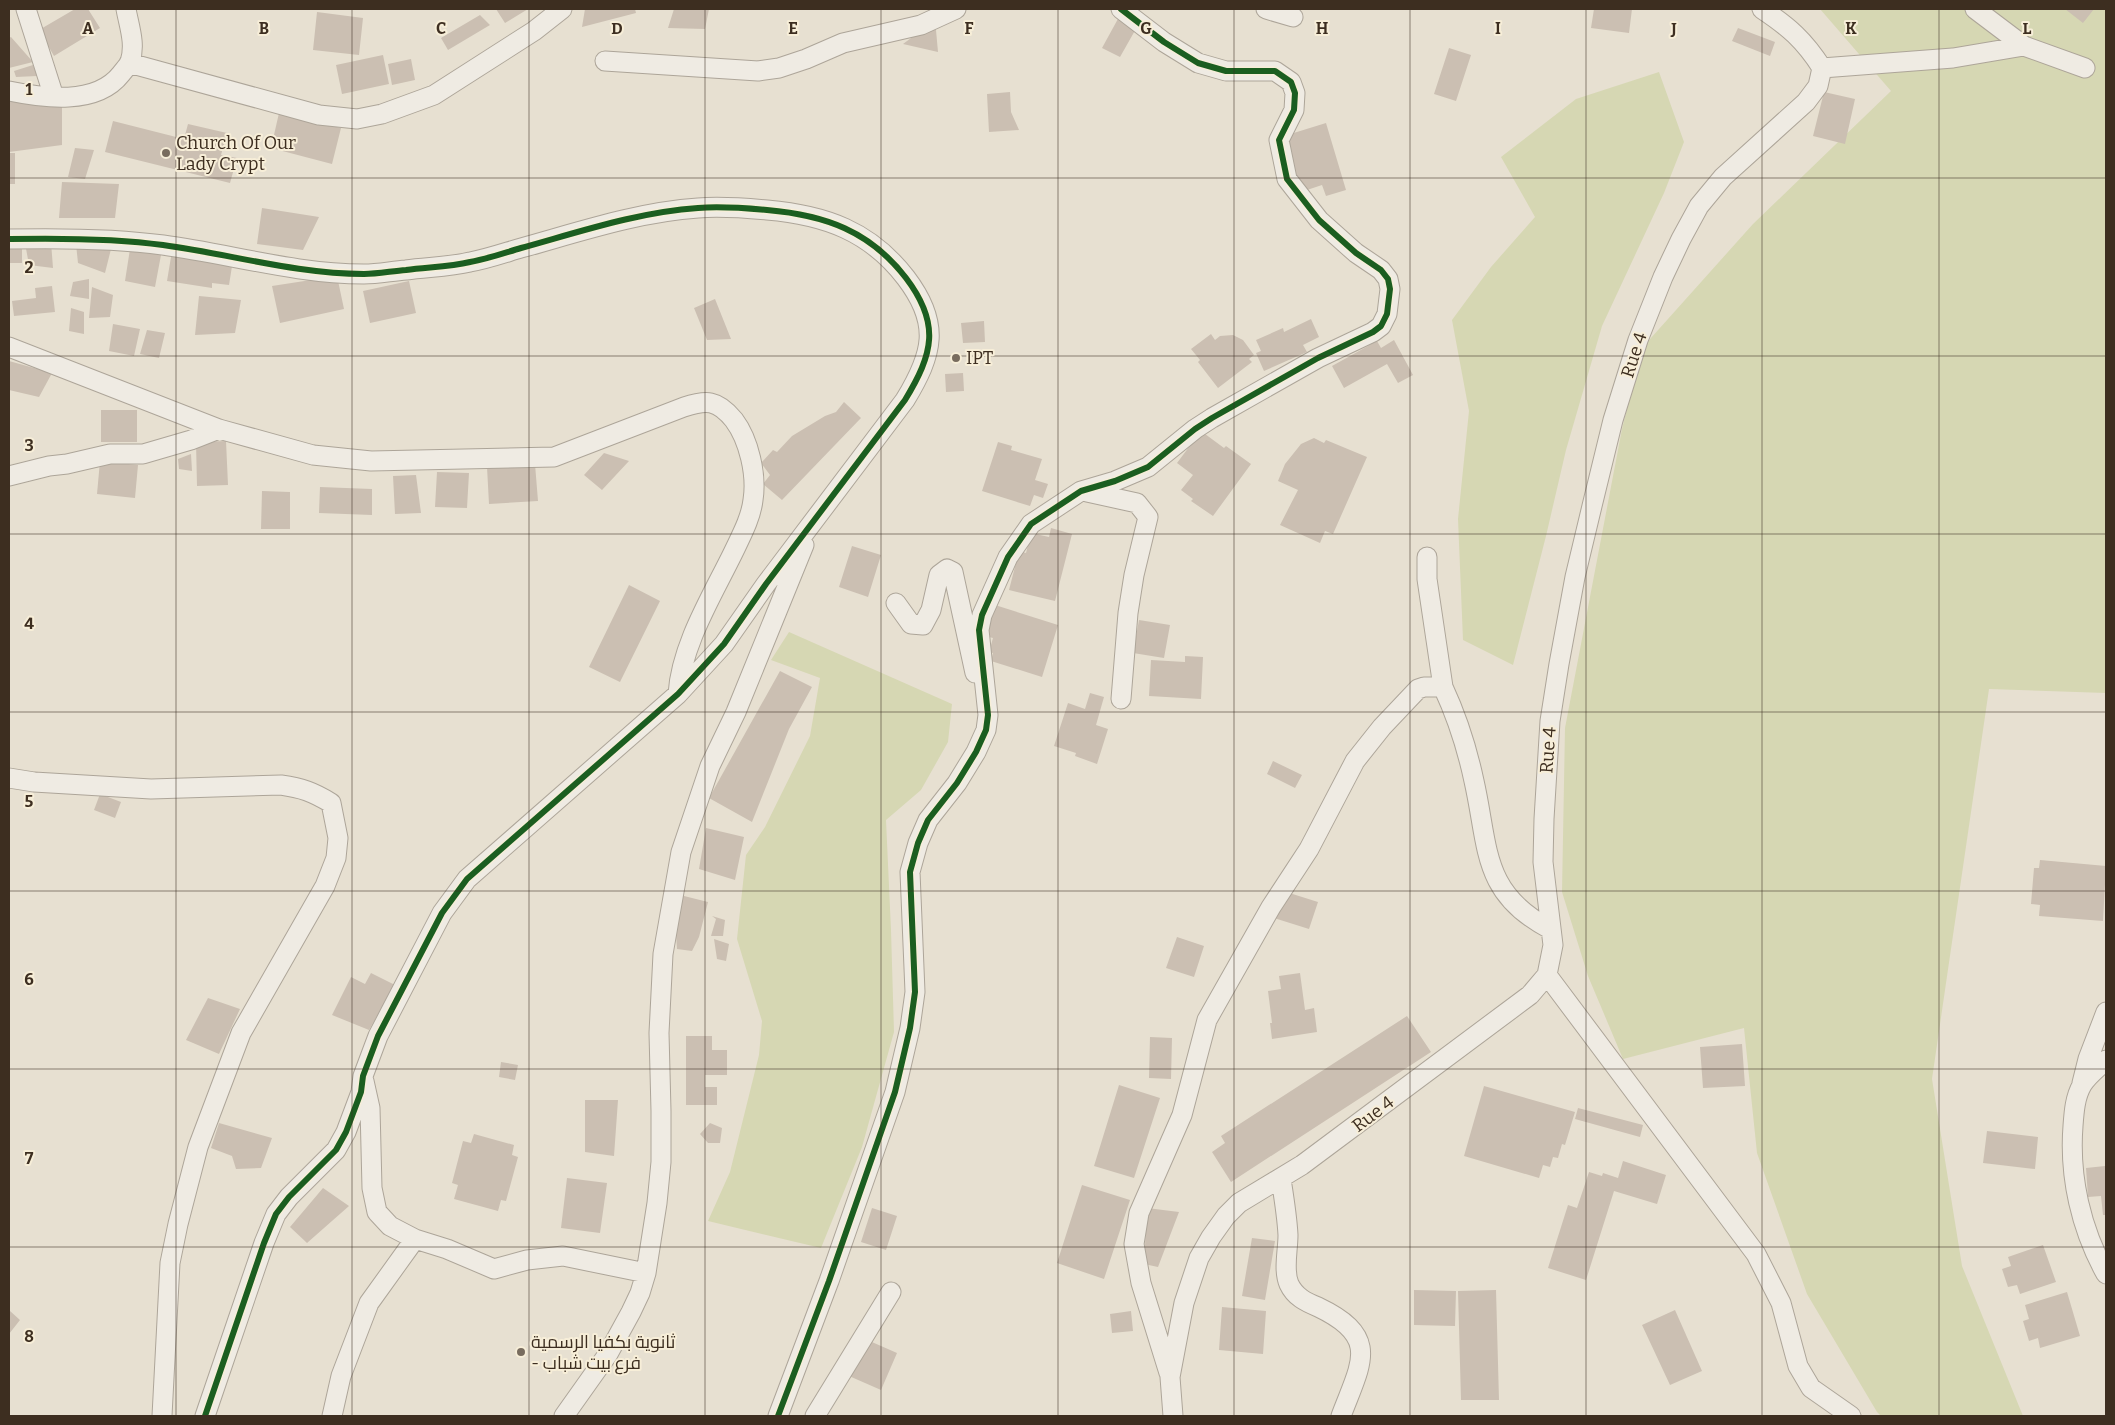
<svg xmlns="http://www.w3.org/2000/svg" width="2115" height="1425" font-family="Bitter,Cairo,serif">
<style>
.green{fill:#d6d7b3}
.building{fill:#cbbfb2}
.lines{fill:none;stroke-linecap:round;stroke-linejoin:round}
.minor-casing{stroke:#ada599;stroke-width:21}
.minor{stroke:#efebe3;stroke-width:19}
.cycleway-casing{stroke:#f7eed8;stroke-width:9}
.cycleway{stroke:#1b5e20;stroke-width:6}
.grid{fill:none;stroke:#3d2e20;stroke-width:1;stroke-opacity:0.55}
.poi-dot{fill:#786c5e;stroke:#f7eed8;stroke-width:2}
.labels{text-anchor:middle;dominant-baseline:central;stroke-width:4;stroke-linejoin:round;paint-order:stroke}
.poi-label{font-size:18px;fill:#3d2e20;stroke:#f7eed8;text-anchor:start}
.street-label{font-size:18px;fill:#3d2e20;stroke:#f7eed8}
.grid-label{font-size:16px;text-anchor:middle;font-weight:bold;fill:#3d2e20;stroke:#f7eed8;stroke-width:4;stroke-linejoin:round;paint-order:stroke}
</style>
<rect width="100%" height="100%" fill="#e7e0d1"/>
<path class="green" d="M1820 9H2106V693L1989 689 1932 1079 1962 1266 2023 1416H1881L1877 1412 1807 1294 1757 1153 1744 1028 1623 1059 1588 976 1562 892 1565 728 1622 429 1642 348 1753 224 1891 91Z
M1659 72 1684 142 1664 193 1602 326 1566 450 1546 536 1513 665 1463 640 1458 519 1469 411 1452 320 1491 267 1535 217 1501 157 1576 99Z
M789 632 952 704 948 742 921 790 886 820 891 930 894 1032 862 1147 821 1248 708 1221 730 1172 759 1055 762 1021 737 939 746 855 765 827 810 736 820 678 771 660Z"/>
<path class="building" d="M75 9H88L100 28 54 56 39 30Z
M496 9H528L505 23Z
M585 9H635L636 13 582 27Z
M674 9H709L705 29 668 28Z
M1594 9H1632L1629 33 1591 28Z
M2065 9H2094L2083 23Z
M317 12 363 18 359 55 313 50Z
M480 15 490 25 448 50 441 38Z
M1119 17 1137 27 1120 57 1102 48Z
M930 24 936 30 938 52 903 44Z
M1738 28 1775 42 1770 56 1732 41Z
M11 37 33 62 9 68V38Z
M1449 48 1471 55 1456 101 1434 94Z
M383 55 389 84 342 94 336 65Z
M411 59 415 80 392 85 388 64Z
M33 65 37 76 16 77 14 71Z
M1010 92 1011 112 1019 130 989 132 987 94Z
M1824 92 1855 99 1845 144 1813 136Z
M62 100V145L9 152V101Z
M279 113 341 128 332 164 271 148Z
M113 121 184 139 188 124 227 133 221 155 237 158 230 183 105 152Z
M1326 123 1346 190 1326 196 1322 185 1301 192 1284 136Z
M75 148 94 150 85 179 68 177Z
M9 153H15V184H9Z
M62 182 119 184 115 218H59Z
M262 208 319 217 303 250 257 244Z
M51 242 53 268 29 265 25 243Z
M9 244 22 245V263H9Z
M76 244 112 245 105 273 78 263Z
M130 249 161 255 155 287 125 281Z
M172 251 233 260 229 285 212 283V288L167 281Z
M337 276 344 309 280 323 272 286Z
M89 279V299L70 296 73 282Z
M409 281 416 313 370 323 363 291Z
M52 286 55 312 14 316 12 301 36 298 35 288Z
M92 287 113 295 110 317 89 318Z
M199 296 241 300 235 333 195 335Z
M715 299 731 339 707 340 694 308Z
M71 308 84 312V334L69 331Z
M1311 319 1319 337 1303 345 1307 352 1264 371 1256 353 1261 351 1256 340 1283 328 1284 332Z
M984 321 985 342 963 343 961 323Z
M113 324 140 329 134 356 109 351Z
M147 330 165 333 159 358 140 354Z
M1211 334 1215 340 1220 336 1233 335 1243 340 1254 355 1249 359 1252 362 1218 388 1198 362 1200 360 1191 349Z
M1394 340 1413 375 1398 383 1387 364 1344 388 1332 366 1377 341 1381 348Z
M9 361 52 373 39 397 9 390Z
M963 373 964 391 946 392 945 374Z
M844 402 861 418 782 500 763 484 770 475 761 463 773 450 777 452 792 436 825 416 836 412Z
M101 410H137V442H101Z
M1201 431 1224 448 1226 446 1251 464 1213 516 1191 501 1193 499 1181 490 1193 475 1177 463Z
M1314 438 1324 443 1326 440 1367 457 1333 534 1325 531 1320 543 1280 525 1298 490 1278 481 1285 464 1301 444Z
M226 441 228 485 197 486 196 442Z
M998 442 1012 446 1011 450 1042 459 1035 480 1048 484 1043 498 1034 495 1030 506 982 491Z
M604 453 629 461 602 490 584 475Z
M191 454 192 471 179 469 178 459Z
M100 461 138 465 135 498 97 494Z
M535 464 538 501 489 504 487 467Z
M437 472 469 473 467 508 435 507Z
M416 475 421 513 395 514 393 476Z
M320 487 372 489V515L319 513Z
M262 491 290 492V529H261Z
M1051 528 1072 534 1055 601 1009 590 1019 551 1026 553 1031 533 1049 537Z
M852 546 881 555 868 597 839 587Z
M629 585 660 601 620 682 589 667Z
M995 605 1058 625 1042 677 991 661 993 653 989 652 993 638 985 636Z
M1139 620 1170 625 1164 658 1133 653Z
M1185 656 1203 657 1201 699 1149 696 1151 660 1185 662Z
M780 671 812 687 789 729 752 822 709 798Z
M1090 693 1104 697 1096 725 1108 729 1097 764 1075 756 1076 753 1054 746 1068 703 1085 709Z
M1273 761 1302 775 1295 788 1267 774Z
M100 794 121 802 115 818 94 810Z
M706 828 744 837 735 880 699 869Z
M2040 860 2106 866 2103 921 2039 916 2040 905 2031 904 2034 868H2039Z
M1283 891 1318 902 1309 929 1274 918Z
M680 895 708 902 699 937 692 951 677 949 675 918Z
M712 916 725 920 723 936H711L716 919Z
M1177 937 1204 946 1194 977 1166 968Z
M714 939 729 944 726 961 717 959Z
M371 973 395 985 369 1030 332 1015 351 977 365 984Z
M1300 973 1305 1010 1314 1008 1317 1032 1272 1039 1270 1023H1272L1268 991 1281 989 1279 976Z
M208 998 240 1009 219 1054 186 1040Z
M1407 1016 1431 1052 1231 1182 1212 1152 1225 1143 1221 1136Z
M686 1036H712V1050H727V1075H705V1087H717V1105H686Z
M1150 1037 1172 1038 1171 1079 1149 1078Z
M1742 1044 1745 1086 1703 1088 1700 1047Z
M501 1062 518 1065 515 1080 499 1077Z
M1119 1085 1160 1098 1134 1178 1094 1166Z
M1484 1086 1575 1112 1565 1145 1562 1144 1558 1158 1553 1157 1550 1167 1543 1165 1539 1178 1464 1156Z
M585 1100H618L614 1156 585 1152Z
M1578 1108 1643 1125 1640 1137 1575 1119Z
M219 1123 272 1138 261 1168 236 1169 232 1156 211 1148Z
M710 1123 722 1128 720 1143H708L700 1134Z
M1987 1131 2038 1137 2035 1169 1983 1163Z
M474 1134 514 1145 512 1155 518 1157 506 1201 501 1200 498 1211 454 1199 458 1185 452 1183 463 1141 471 1143Z
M1623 1161 1666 1175 1657 1204 1614 1191 1586 1280 1548 1268 1568 1205 1577 1208 1589 1172 1602 1176 1603 1173 1618 1178Z
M2105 1166 2106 1215H2103L2101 1196 2088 1197 2086 1168Z
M567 1178 607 1183 600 1233 561 1228Z
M1082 1185 1130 1200 1104 1279 1057 1263Z
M323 1188 349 1206 307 1243 290 1227Z
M872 1208 897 1216 886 1250 861 1242Z
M1147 1208 1179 1212 1158 1267 1144 1264Z
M1252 1238 1275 1241 1265 1300 1242 1296Z
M2043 1245 2056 1282 2020 1294 2017 1285 2008 1287 2002 1269 2011 1266 2008 1257Z
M1414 1290 1456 1291 1455 1326 1414 1325Z
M1496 1290 1499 1400H1461L1458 1291Z
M2067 1292 2080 1336 2040 1348 2038 1338 2029 1341 2023 1321 2029 1319 2025 1305Z
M1222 1307 1266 1311 1263 1354 1219 1350Z
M1675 1310 1702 1371 1670 1385 1642 1325Z
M10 1311 20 1320 9 1334V1312Z
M1131 1311 1133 1331 1112 1333 1110 1314Z
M865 1339 897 1353 881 1390 849 1376Z"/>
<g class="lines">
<defs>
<path id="minor" d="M26 9 54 97
M1266 9 1293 17
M1975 9 2024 46
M605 61 758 71 779 68 806 59 843 43 921 25 956 9
M129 63 319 115 357 119 382 114 434 95 534 31 562 9
M1822 68 1953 58 2024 46 2085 68
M9 91C43 98 96 106 121 74 124 70 128 66 130 62 136 44 129 26 126 9
M9 239C60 238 113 238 163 245 230 254 296 274 364 274 378 274 392 271 406 270 427 267 449 267 470 262 487 259 504 253 521 248 579 232 638 212 698 208 721 206 745 208 767 210 825 215 870 231 906 278 941 324 933 354 905 400L766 584 724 644 678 694 467 879 442 913 378 1036 363 1076 361 1092 346 1132 336 1150 289 1197 276 1214 264 1243 205 1416
M9 347 219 429 313 455 371 461 554 457 684 407C706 400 717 399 734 420 749 440 757 475 753 500 751 518 741 536 733 553 712 596 681 646 678 694
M9 476 49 466 67 464 110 454H143L191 440 219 429
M1087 492 1137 503 1148 517 1134 575 1128 613 1121 699
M1427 557V579L1443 687
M896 603 911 624 923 625 931 610 939 575 947 569 953 572 975 673
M9 778 34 782 151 789 281 785C302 788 313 792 331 803L338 838 336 858 325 886 241 1033 198 1147 178 1224 170 1263 162 1416
M1547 975 1756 1254 1781 1303 1798 1366 1811 1388 1851 1416
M2106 1060C2099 1067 2087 1076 2082 1085 2075 1097 2074 1112 2073 1126 2069 1177 2081 1229 2106 1274
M364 1081 370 1108 372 1188 377 1212 390 1226 415 1239 447 1249 494 1269 527 1260 563 1256 646 1273
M2082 1083 2088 1059 2106 1012
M1281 1179C1284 1198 1287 1216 1288 1235 1288 1251 1283 1270 1289 1284 1295 1297 1306 1302 1318 1307 1381 1337 1361 1363 1341 1416
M1169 1373 1141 1283 1134 1244 1139 1213 1182 1115 1207 1020 1271 907 1309 849 1355 761 1382 727 1418 689 1424 687H1443C1457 717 1467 748 1474 781 1489 847 1481 893 1550 929
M332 1416 341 1376 369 1303 415 1239
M564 1416 608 1354 631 1312 640 1293 646 1273 657 1203 661 1162V1111L659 1033 663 954 681 852 710 766 736 712 804 545
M778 1416 829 1281 895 1092 910 1028 915 992 910 872 918 843 928 820 957 783 976 752 986 730 988 715 979 630 982 615 1008 557 1031 524 1081 491 1115 481 1148 467 1195 429 1212 418 1318 358 1373 332 1381 326 1387 314 1390 289 1388 279 1381 270 1356 253 1319 220 1287 179 1279 140 1294 110 1295 93 1291 82 1275 71H1226L1198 63 1164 42 1121 9
M815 1416 891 1292
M1173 1416 1170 1377 1184 1303 1199 1258 1211 1237 1226 1216 1239 1203 1302 1165 1530 995 1547 975 1553 945 1543 862 1544 819 1550 721 1559 664 1575 577 1592 506 1613 420 1638 340 1663 277 1681 239 1699 206 1723 177 1806 102 1818 86 1822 68C1804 40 1789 27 1762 9"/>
</defs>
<use href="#minor" class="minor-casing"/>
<use href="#minor" class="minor"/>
<defs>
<path id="cycleway" d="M9 239C60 238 113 238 163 245 230 254 296 274 364 274 378 274 392 271 406 270 427 267 449 267 470 262 487 259 504 253 521 248 579 232 638 212 698 208 721 206 745 208 767 210 825 215 870 231 906 278 941 324 933 354 905 400L766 584 724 644 678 694 467 879 442 913 378 1036 363 1076 361 1092 346 1132 336 1150 289 1197 276 1214 264 1243 205 1416
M778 1416 829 1281 895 1092 910 1028 915 992 910 872 918 843 928 820 957 783 976 752 986 730 988 715 979 630 982 615 1008 557 1031 524 1081 491 1115 481 1148 467 1195 429 1212 418 1318 358 1373 332 1381 326 1387 314 1390 289 1388 279 1381 270 1356 253 1319 220 1287 179 1279 140 1294 110 1295 93 1291 82 1275 71H1226L1198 63 1164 42 1121 9"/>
</defs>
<use href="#cycleway" class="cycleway-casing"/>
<use href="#cycleway" class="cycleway"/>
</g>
<path class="grid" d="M176 9V1416M352 9V1416M529 9V1416M705 9V1416M881 9V1416M1058 9V1416M1234 9V1416M1410 9V1416M1586 9V1416M1762 9V1416M1939 9V1416M9 178H2106M9 356H2106M9 534H2106M9 712H2106M9 891H2106M9 1069H2106M9 1247H2106"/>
<g class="poi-dot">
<circle cx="166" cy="153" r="5"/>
<circle cx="956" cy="358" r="5"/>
<circle cx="521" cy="1352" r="5"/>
</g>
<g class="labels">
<g class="poi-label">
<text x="176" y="143">Church Of Our<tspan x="176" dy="21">Lady Crypt</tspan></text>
<text x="966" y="358">IPT</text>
<text x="531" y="1342">ثانوية بكفيا الرسمية<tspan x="531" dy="21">- فرع بيت شباب</tspan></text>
</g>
<g class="street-label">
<text transform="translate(1634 355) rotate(-72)">Rue 4</text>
<text transform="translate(1548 750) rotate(-86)">Rue 4</text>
<text transform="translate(1373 1114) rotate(-37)">Rue 4</text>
</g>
</g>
<g class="grid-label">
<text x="88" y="34">A</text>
<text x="264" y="34">B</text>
<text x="441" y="34">C</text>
<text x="617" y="34">D</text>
<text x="793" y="34">E</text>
<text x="969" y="34">F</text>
<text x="1146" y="34">G</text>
<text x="1322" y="34">H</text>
<text x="1498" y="34">I</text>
<text x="1674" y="34">J</text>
<text x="1851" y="34">K</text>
<text x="2027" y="34">L</text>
<text x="29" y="95">1</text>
<text x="29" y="273">2</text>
<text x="29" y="451">3</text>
<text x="29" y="629">4</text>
<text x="29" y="807">5</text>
<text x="29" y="985">6</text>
<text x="29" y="1164">7</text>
<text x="29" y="1342">8</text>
</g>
<rect width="2115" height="1425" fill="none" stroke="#3d2e20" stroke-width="20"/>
</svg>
